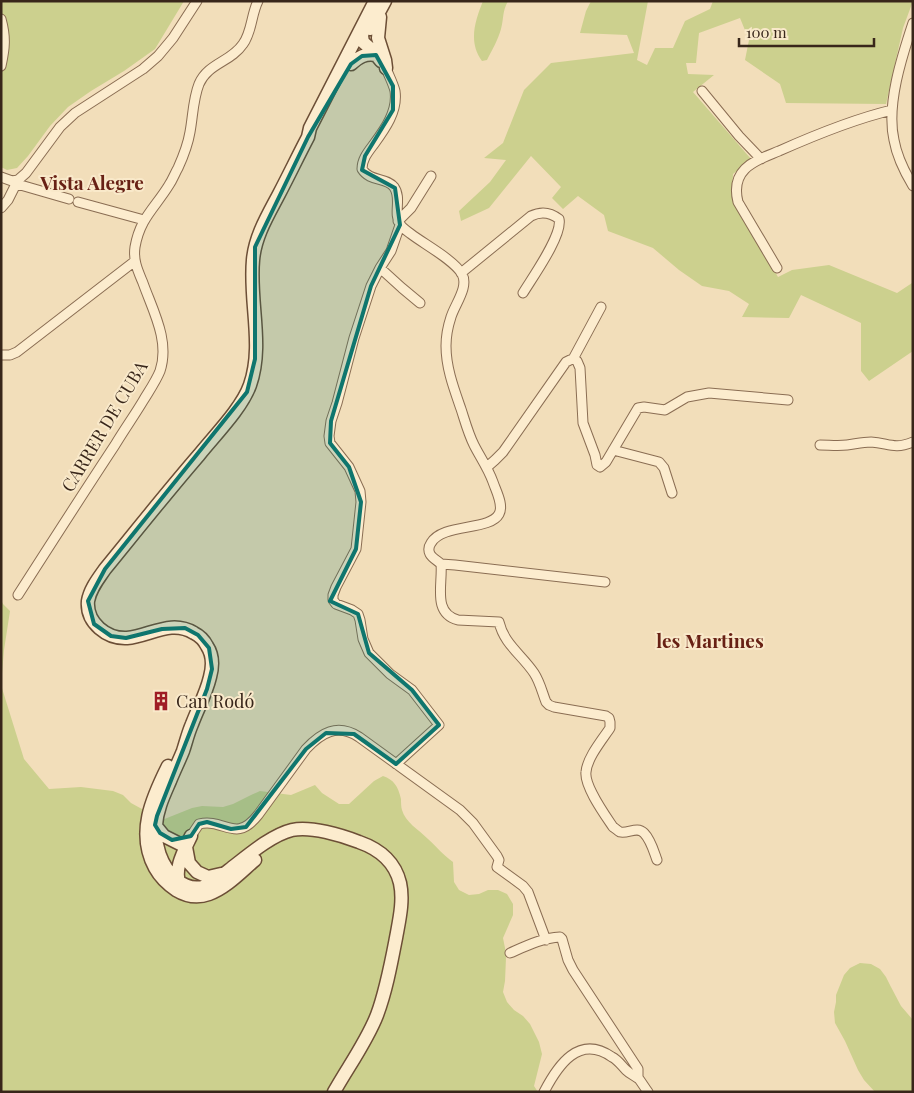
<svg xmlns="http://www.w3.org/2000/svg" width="914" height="1093" font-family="'Playfair Display',serif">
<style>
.green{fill:#ccd08e}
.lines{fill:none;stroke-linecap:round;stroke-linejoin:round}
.street-casing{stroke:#8a6d53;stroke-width:11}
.secondary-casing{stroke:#6c4e36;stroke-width:15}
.street{stroke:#fcecce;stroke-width:9}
.secondary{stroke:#fcecce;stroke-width:12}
.marked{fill:#0f766e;fill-opacity:0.2;stroke:#0f766e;stroke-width:4;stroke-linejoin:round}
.labels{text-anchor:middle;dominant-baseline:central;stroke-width:4;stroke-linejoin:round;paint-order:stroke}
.street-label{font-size:18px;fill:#38261a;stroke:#f9e9ca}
.poi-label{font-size:18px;fill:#38261a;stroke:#f9e9ca;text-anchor:start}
.neighbourhood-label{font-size:19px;font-weight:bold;fill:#682115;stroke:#f9e9ca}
</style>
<rect width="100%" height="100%" fill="#f2deba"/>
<path class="green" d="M1 1H184L155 49 124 71 91 91 68 107 50 126 28 156 17 168 7 170 1 167Z
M483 1H508C502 12 504 18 501 29 498 40 492 50 487 60L482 61C468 42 475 21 483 1Z
M591 1H648L637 60 647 65 655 48H673L685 21 710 9 713 1H913L903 28 886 104 786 103 780 84 745 60 749 40 740 18 699 33 696 63H686L688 74 714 75 693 92 751 159 733 174 732 197 778 277 792 270 829 265 897 293 912 283 913 351 869 381 861 371V323L801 295 789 318 742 317 749 304 729 291 702 286 679 270 653 248 608 231 604 215 578 196 563 209 552 198 561 187 531 156 489 208 461 221 459 211 490 182 506 160 484 158 503 143 524 90 551 63 634 53 627 35 580 33 586 11Z
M1 600 3 604 10 611 4 650 1 685 24 759 49 789 81 787 113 791 123 795 131 803 162 820 192 808 202 806 223 807 233 804 251 795 260 791 291 795 315 785 322 793 339 804H349L374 781 383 776C394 780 398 786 401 799 401 802 401 807 402 810 405 822 419 830 428 839 437 847 443 855 453 862L454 882 459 890 469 895 479 894 488 890H498L507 894 513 904V915L503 938 505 948 506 958 505 981 503 992 507 1002 514 1010 523 1016 530 1024 539 1042 542 1054 534 1086 538 1092H1Z
M860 963 871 964 880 969 886 977 891 987 901 1006 913 1020V1092H875L864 1080 858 1070 845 1041 835 1023 834 1012 836 1002V995L844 975 850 968Z"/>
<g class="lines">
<defs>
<path id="street" d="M1 19C6 37 5 48 1 66
M913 23C902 56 886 105 894 140 897 157 904 171 913 186
M386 68C389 76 393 83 395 91 398 111 385 129 374 144 368 152 362 159 362 169 370 182 386 177 394 187 402 198 393 213 400 224 402 228 407 231 411 234 424 244 454 260 462 274 469 287 455 304 451 317 448 326 446 336 446 346 446 368 454 389 461 409 465 421 468 433 474 445 480 457 488 468 493 482 496 491 504 505 499 514 490 531 442 523 431 543 429 546 428 550 430 554 432 558 438 561 441 564 443 584 432 613 458 620L499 622C504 644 522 655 534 673 540 682 542 692 546 702L549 705 554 707 606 716 609 718 610 722V728C602 740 587 758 586 772 584 786 605 815 613 827 615 828 618 831 620 832 628 834 637 826 644 833 651 840 654 852 657 860
M702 91 739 136 761 159
M1 177 12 181 18 180 26 173 60 127 75 113 143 69 158 56 173 38 197 1
M17 184 69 199
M78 202 144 220
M1 208 8 200 18 180
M398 221 411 208 431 176
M380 268 402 288 420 303
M777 268 738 202C735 190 736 178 745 169 754 160 767 156 779 151 815 135 854 119 892 110
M461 273 531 216C541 211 550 212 559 219 563 235 532 278 523 293
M1 355H10L17 352 135 261
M573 359 577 361 580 368 583 423 595 455 597 465 600 467 606 462 638 408 644 407 665 410 687 397 709 393 788 400
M820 445C829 445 838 446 847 445 855 444 863 442 871 442 889 443 893 450 913 442
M613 450 659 462 664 468 672 493
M487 467 495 460 503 452 566 362 570 360 573 359 601 307
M441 564 455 565 605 582
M18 595C50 545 82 495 115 445 124 430 134 416 143 401 149 391 156 381 160 371 170 341 153 311 143 283 138 271 133 261 135 247 140 218 155 208 169 185 173 179 175 173 178 168 183 157 188 144 190 132 193 116 193 99 199 84 208 63 231 62 243 44 252 32 251 15 258 1
M396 764 439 725 412 690 390 674 369 653 363 639 360 620 358 614 352 610 336 604 333 600V595L336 587 356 549 361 502 360 491 349 467 330 443 329 436 331 421 337 403 354 338 371 286 380 268 391 251 400 225
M191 836 199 824C225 818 235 844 258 815L306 749C321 733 337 723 359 737L460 810 473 823 497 856 499 860 497 867 523 886 528 892 546 940
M510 953C526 946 542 938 560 937L562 939 568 960 573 970 638 1069V1078
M544 1092C558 1065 579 1034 612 1057 618 1060 621 1065 626 1070 630 1074 635 1076 639 1079 642 1083 645 1088 648 1092"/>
<path id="secondary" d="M380 17 378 38 385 60 386 68
M364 26 362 36 363 42 372 50 381 61
M370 29 385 1
M351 64C359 57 365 53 376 55
M168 766C152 798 136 833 155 868 160 877 167 884 176 890 186 896 198 898 209 894 226 888 241 872 255 860
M155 825 164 836 186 847
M186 847 189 863 197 872 208 877 221 874
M180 886C173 869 184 851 191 836
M334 1092C348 1067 367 1041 377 1015 386 991 391 964 396 938 399 921 404 901 400 883 395 862 379 849 359 842 341 835 311 826 292 830 271 835 246 857 229 870 221 876 213 884 202 887 193 889 183 885 176 879 161 866 154 844 156 825 157 809 164 795 170 781 174 771 179 761 183 751 186 742 188 733 192 724 198 708 206 694 210 677 213 666 213 655 207 646 204 640 200 636 194 633 171 619 150 636 127 638 107 639 86 623 88 601 90 589 98 579 105 569 136 531 167 492 199 455 215 435 242 408 250 385 264 345 249 302 253 260 255 236 268 215 279 194 289 175 298 156 308 137L310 128 375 1"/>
</defs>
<use href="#street" class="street-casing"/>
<use href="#secondary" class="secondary-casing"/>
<use href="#street" class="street"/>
<use href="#secondary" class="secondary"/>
</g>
<path class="marked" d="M376 55 393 86V110L365 156 362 170 395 188 400 225 371 286 331 421 330 443 349 467 361 502 356 549 330 601 358 614 369 653 412 690 439 725 396 764 354 734 326 733 306 749 246 827 231 829 207 822 199 824 191 836 172 840 160 833 155 825 157 816 207 689 212 669 209 648 198 635 185 628 162 629 126 638 111 636 94 624 88 601 105 569 247 392 255 359V247L308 137 351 64 362 56Z"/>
<defs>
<symbol id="building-bare" viewBox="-9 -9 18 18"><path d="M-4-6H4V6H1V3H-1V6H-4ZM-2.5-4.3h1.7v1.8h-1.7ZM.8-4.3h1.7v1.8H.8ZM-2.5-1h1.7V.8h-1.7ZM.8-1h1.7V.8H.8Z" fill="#9f1d25" stroke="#f9e9ca" stroke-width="2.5" paint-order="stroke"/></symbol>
</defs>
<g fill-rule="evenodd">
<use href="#building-bare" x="147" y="687" width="28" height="28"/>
</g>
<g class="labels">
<g class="street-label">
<text transform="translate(104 426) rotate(-59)">CARRER DE CUBA</text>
</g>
<g class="poi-label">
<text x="176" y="701">Can Rodó</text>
</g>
<g class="neighbourhood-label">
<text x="92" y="182">Vista Alegre</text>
<text x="710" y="640">les Martines</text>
</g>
</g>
<rect width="914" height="1093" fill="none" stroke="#38261a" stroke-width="5"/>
<path d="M739 38v8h135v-8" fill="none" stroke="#38261a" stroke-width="2.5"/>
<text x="746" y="38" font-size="15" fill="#38261a" stroke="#f9e9ca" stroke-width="4" paint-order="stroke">100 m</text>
</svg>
